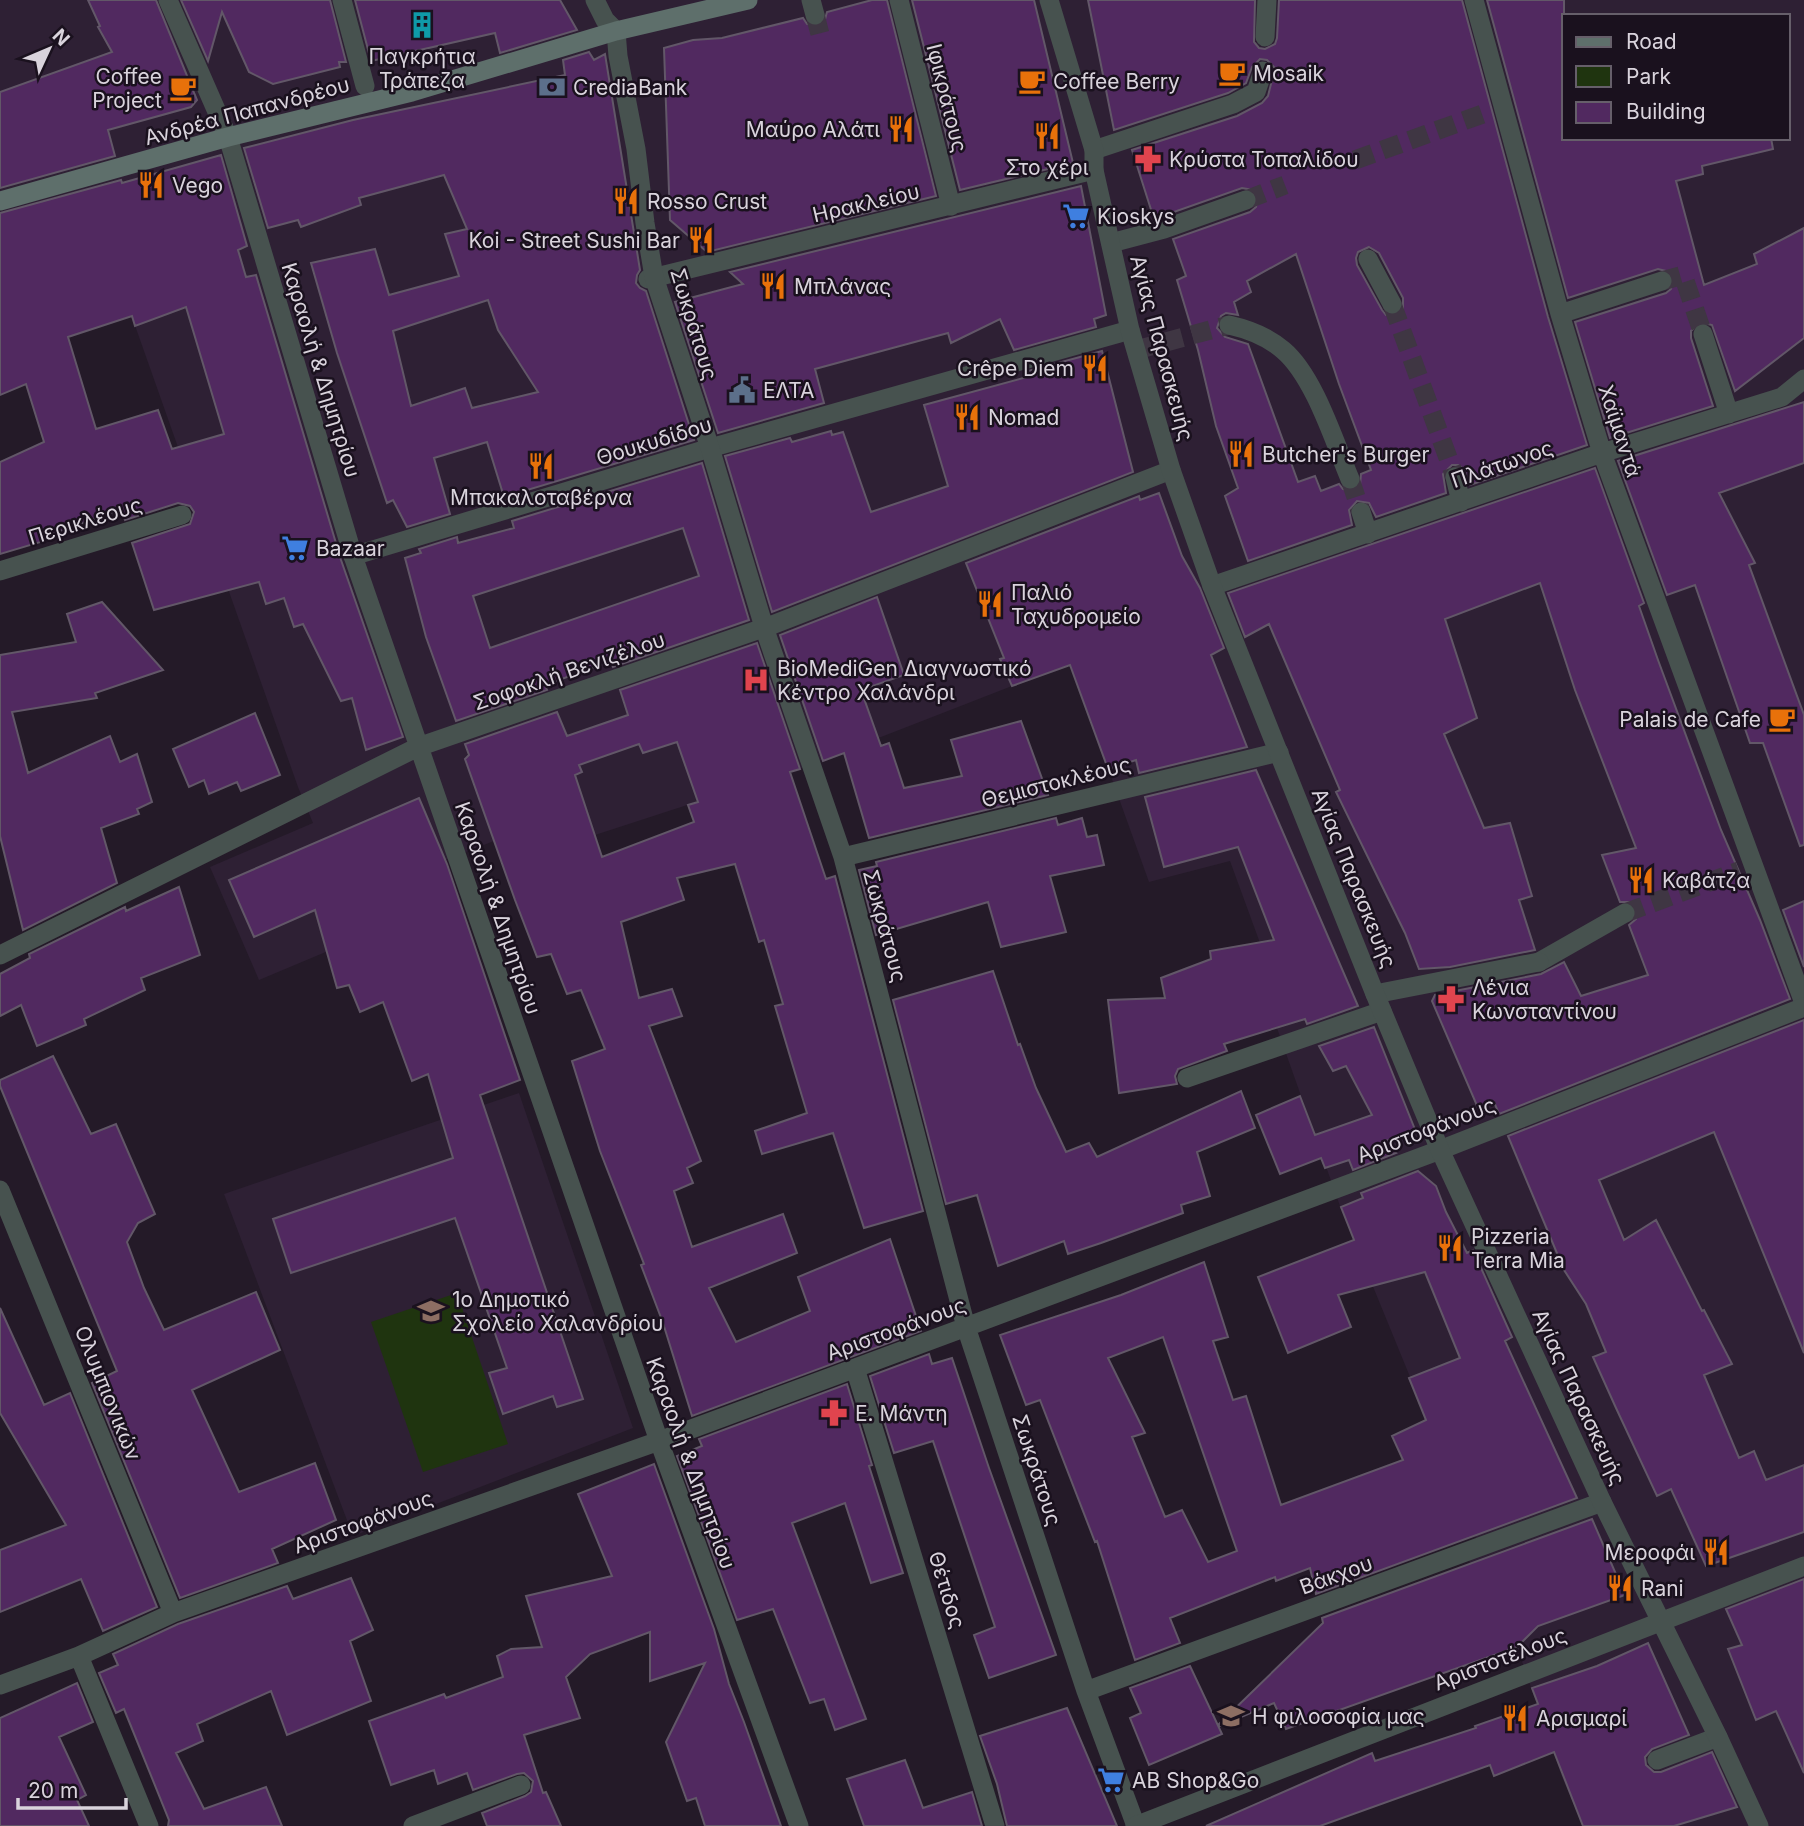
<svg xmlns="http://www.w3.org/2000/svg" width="1804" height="1826" font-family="Inter,sans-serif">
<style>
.built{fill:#2e2034;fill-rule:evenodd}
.green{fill:#1f340f}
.building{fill:#512960;stroke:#625768;stroke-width:2;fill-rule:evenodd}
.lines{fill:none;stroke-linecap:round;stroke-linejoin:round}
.pedestrian-tunnel{stroke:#3f3643;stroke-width:19;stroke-dasharray:19 10;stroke-linecap:butt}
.pedestrian{stroke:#47524f;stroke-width:19}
.minor{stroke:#47524f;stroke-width:19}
.tertiary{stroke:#47524f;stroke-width:19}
.secondary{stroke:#5e6f6b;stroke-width:19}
.labels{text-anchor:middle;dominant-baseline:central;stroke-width:5;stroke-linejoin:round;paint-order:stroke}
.poi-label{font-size:21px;fill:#d9d3dc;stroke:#1a111e;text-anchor:start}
.street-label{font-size:21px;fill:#d9d3dc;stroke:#1a111e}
</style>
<rect width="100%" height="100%" fill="#241a28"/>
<path class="built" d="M0 0H1804V1826H1583L1562 1777 1517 1647 1489 1624 1469 1560 1483 1555 1340 1206 1277 1028 1260 943 1230 861 1149 882 1085 704 1074 664 1012 686 804 767 595 835 589 819 494 841 445 860 459 896 259 980 210 867 313 823 298 787 132 317 0 312ZM1564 16H1788V138H1564Z
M519 1093 633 1428 353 1536 224 1194Z"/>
<path class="green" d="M457 1293 508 1444 423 1472 371 1322Z"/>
<path class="building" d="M88 0H156L197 100 191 107 108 130 115 156 0 188V92L112 52 98 27 100 26Z
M181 0H330L346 62H339L340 67 273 84 249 72 222 12 208 61Z
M355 0H560L577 30 500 53 495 33 371 61Z
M872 0H887L936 196 707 252 670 220 664 48 693 40 722 38 803 18 807 24 817 27 824 23 827 12Z
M912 0H1034L1073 163 960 190Z
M1088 0H1255L1254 42 1259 48 1265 49 1275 44 1277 38 1279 0H1462L1548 317 1587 445 1470 485 1464 469 1458 465H1452L1443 474 1446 493 1376 517 1369 503 1357 501 1349 510 1352 525 1248 561 1225 496 1238 488 1216 426 1198 350 1177 280 1186 276 1173 239 1250 212 1256 207 1258 197 1253 190 1242 188 1154 219 1132 150 1237 116 1262 103 1268 96 1275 68 1267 60 1260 59 1252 67 1246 83 1228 93 1114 130ZM1369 247 1379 253 1403 298V310L1397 315H1386L1382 310 1357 265 1356 258 1358 252ZM1296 254 1339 384 1371 470 1361 474 1360 486 1354 491 1343 489 1339 484 1321 491 1315 476 1298 482 1248 344 1225 337 1217 328 1221 316 1226 313 1238 315 1234 302 1251 292 1247 281Z
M1487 0H1564V138H1771L1773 149 1702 166 1703 174 1676 181 1704 285 1757 264 1754 254 1804 228V338L1735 391 1712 325 1700 322 1691 331V338L1713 406 1610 438 1575 322 1666 293 1671 289 1674 278 1670 272 1658 269 1568 298Z
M589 52 594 60 605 54 640 270 637 275 636 283 640 288 646 291 694 440 504 497 487 442 434 458 450 514 407 527 393 500 387 503 337 353 311 263 375 249 389 295 459 276 445 234 467 229 444 175 359 198 361 205 301 227 298 220 268 228 244 148 353 120 565 75 563 60ZM488 300 498 330 538 392 472 408 465 388 411 406 393 331Z
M221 155 247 246 238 250 246 277 256 275 341 560 403 737 366 750 352 698 341 701 303 624 294 627 284 598 266 604 259 582 154 610 132 543 190 524 194 512 190 506 178 503 125 520 121 509 52 534 54 538 0 554V462L44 442 26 384 0 395V213L121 180 122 183ZM186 307 224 434 172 449 158 410 96 429 68 337 132 316 135 326Z
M1081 186 1106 315 1094 319 1096 327 1014 350 1000 319 951 343 948 333 815 369 824 403 718 433 675 302 743 284 730 272Z
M1102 351 1133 472 772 612 725 456 790 438 792 442 831 431 832 435 843 432 871 512 948 486 924 405 1027 377 1025 372Z
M1804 402V463L1719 493 1755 563 1749 565 1804 715V845L1800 846 1763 743H1750L1695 585 1667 595 1618 461Z
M702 463 749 620 613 667 611 661 545 685 547 690 456 721 426 637 405 558 421 553 419 549 457 537 458 543 514 528 512 521ZM683 528 699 576 490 648 473 596Z
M1595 468 1644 603 1639 606 1658 660 1721 830 1760 920 1790 999 1499 1114 1494 1102 1478 1108 1432 1001 1435 995 1541 974 1564 962 1581 996 1648 975 1629 925 1636 919V908L1631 902H1620L1602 855 1636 848 1575 690 1540 583 1445 619 1477 718 1444 734 1484 828 1510 823 1532 896 1519 900 1535 950 1450 967 1419 969 1405 933 1336 792 1340 790 1269 624 1245 637 1228 593Z
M1159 493 1182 556 1200 588 1224 648 1211 655 1247 747 1139 773 1136 760 1108 769 1070 665 1012 686 1000 659 1004 658 966 563 1139 496 1140 500Z
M877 597 904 675 861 690 881 746 889 743 904 788 962 776 951 740 1021 721 1048 795 869 838 844 753 823 761 780 635Z
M102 602 163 670 95 693 97 698 12 712 28 773 110 736 120 762 137 754 152 802 137 809 139 814 101 828 117 883 23 930 0 836V655L76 642 67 614Z
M757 643 800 769 790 772 826 879 835 876 923 1211 864 1228 833 1133 762 1154 755 1131 807 1113 775 1006 783 1004 764 940 759 942 735 864 677 878 684 900 621 922 639 998 672 989 682 1016 649 1026 701 1161 687 1168 693 1183 674 1191 692 1247 783 1214 797 1253 709 1288 736 1342 810 1311 798 1277 890 1239 921 1331 692 1416 663 1323 641 1265 644 1264 600 1151 572 1061 605 1049 581 990 567 994 551 954 537 957 515 900 465 759 469 755 465 744 557 712 567 736 628 715 620 690ZM677 742 698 802 688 805 694 822 602 857 575 775 582 772 579 765 639 744 643 753Z
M255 713 280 775 241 791 237 782 209 794 204 780 189 787 173 749Z
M1256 770 1358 1006 1307 1024 1305 1019 1224 1044 1227 1051 1178 1069 1175 1076 1177 1084 1119 1093 1108 1000 1165 998 1161 978 1211 959 1210 951 1274 940 1238 847 1164 867 1145 797Z
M419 798 447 864 520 1080 480 1095 583 1399 557 1407 553 1396 503 1414 489 1373 507 1368 455 1218 291 1273 273 1219 453 1158 428 1074 412 1081 383 1002 360 1012 349 985 337 988 315 910 254 937 229 880Z
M1056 818 1058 825 1082 818 1087 837 1097 835 1104 865 1050 876 1066 932 1001 947 988 902 876 935 859 870 877 866 876 862Z
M179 887 200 955 141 978 145 990 84 1019 86 1025 37 1046 21 1005 0 1016V974L30 958 29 954 125 907 126 911Z
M1804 901V967L1783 910Z
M993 971 1018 1045 1020 1044 1036 1088 1066 1152 1089 1143 1097 1157 1241 1091 1255 1128 1197 1152 1210 1196 1181 1205 1183 1213 1101 1243 1068 1254 1064 1241 998 1266 977 1195 946 1204 893 1000Z
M1804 1020V1353L1714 1132 1599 1180 1624 1240 1656 1220 1702 1311 1704 1310 1732 1364 1704 1375 1739 1458 1754 1451 1766 1480 1804 1465V1532L1706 1566 1671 1489 1657 1496 1616 1408 1593 1357 1606 1352 1586 1304 1564 1270 1508 1136Z
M1374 1027 1416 1132 1382 1142 1396 1153 1353 1170 1349 1160 1325 1168 1321 1158 1280 1174 1256 1115 1300 1096 1315 1135 1372 1115 1346 1066 1333 1071 1319 1046Z
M53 1056 91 1134 116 1124 155 1214 138 1223 127 1242 144 1288 164 1330 256 1292 280 1350 192 1390 239 1492 315 1463 336 1520 272 1549 278 1563 180 1598 92 1383 117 1371 0 1086V1080Z
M1418 1171 1436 1186 1446 1212 1467 1253 1473 1250 1512 1337 1505 1341 1577 1498 1316 1594 1310 1568 1276 1581 1275 1577 1170 1618 1180 1643 1135 1660 1097 1541 1095 1542 1040 1400 1026 1405 1000 1335 1121 1295 1204 1262 1228 1337 1213 1341 1233 1400 1246 1396 1281 1505 1403 1460 1392 1436 1426 1420 1409 1378 1460 1358 1425 1272 1338 1295 1351 1327 1288 1353 1258 1277 1354 1240 1341 1207 1363 1198 1361 1193ZM1163 1337 1237 1551 1208 1562 1182 1510 1165 1517 1132 1437 1145 1433 1108 1358Z
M0 1308 44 1405 70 1393 157 1607 103 1631 81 1579 0 1612V1550L66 1525 0 1413Z
M929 1354 932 1364 952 1358 989 1468 1056 1655 989 1678 974 1635 995 1627 933 1441 894 1453 870 1376Z
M847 1384 872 1465 869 1466 903 1573 871 1583 845 1503 792 1523 866 1719 835 1730 824 1699 810 1703 773 1609 737 1620 677 1456 702 1446 699 1439Z
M654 1464 714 1629 729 1684 744 1722 781 1826H705L696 1798 687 1801 666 1742 705 1663 650 1681V1632L590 1654 566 1677 580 1718 524 1735 543 1793 546 1792 561 1826H487L482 1813 525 1796 531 1792 533 1781 524 1773 517 1774 473 1790 467 1773 438 1784 434 1770 391 1785 369 1721 444 1694 446 1698 503 1677 497 1656 511 1649 542 1647 526 1596 612 1576 578 1494Z
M1592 1519 1625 1595 1538 1626 1517 1647 1286 1729 1274 1703 1220 1726 1219 1724 1323 1623 1322 1618Z
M351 1578 373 1630 350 1641 371 1701 287 1735 271 1691 197 1724 203 1741 176 1753 204 1809 266 1787 282 1826H168L169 1820 124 1709 116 1713 99 1673 118 1665 113 1654 178 1624 287 1586 293 1599Z
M1804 1579V1773L1776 1711 1756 1720 1728 1649 1742 1645 1726 1609Z
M1648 1643 1689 1735 1652 1749 1645 1757 1646 1765 1654 1772H1661L1712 1752 1737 1807 1674 1826H1583L1554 1752 1494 1776 1490 1765 1320 1826H1206L1372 1753 1375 1761 1476 1728 1475 1726 1538 1704 1532 1688 1597 1666Z
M1190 1666 1222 1734 1149 1765 1130 1718 1141 1713 1130 1688Z
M77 1683 93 1722 59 1737 86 1795 77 1800 89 1826H0V1718Z
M1067 1708 1117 1826H1007L997 1784 980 1736Z
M905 1760 923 1808 972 1792 982 1826H864L847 1779Z"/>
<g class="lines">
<path class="pedestrian-tunnel" d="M815 15 820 34
M1355 160 1491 111
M1246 200 1285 185
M1662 281 1683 275 1703 334
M1392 304 1455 477
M1136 350 1229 325
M1350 479 1361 512
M1625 913 1739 871"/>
<path class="pedestrian" d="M342 0 365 86
M811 0 815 15
M899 0 951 206
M1474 0 1560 314 1602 453 1804 1003
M1265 37 1267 0
M1094 150 1233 104 1256 92 1263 71
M1111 243 1164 229 1246 200
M1368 259 1392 304
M648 279 1094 170
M1560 314 1662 281
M1229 325C1247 329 1268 337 1283 350 1314 376 1334 441 1350 479
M1703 334 1729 414
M1455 477 1461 502
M1361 512 1368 534
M353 556 710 448 1130 330
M1212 586 1602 453 1782 397 1804 379
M1539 962 1625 913"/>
<path class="minor" d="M168 0 228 137 353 556 659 1441 799 1826
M595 0 605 20 616 31 618 56 636 149 645 223 654 277 710 448 764 627 843 857 966 1327 1086 1691 1136 1826
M0 571 182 515
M843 857 1279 752
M0 955 418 747 772 625 1171 470
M1375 994 1539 962
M1187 1078 1382 1011
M0 1190 173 1613
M855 1368 995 1826
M79 1656 149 1826
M0 1685 79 1656 173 1613 659 1441 966 1327 1440 1150 1804 1007
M1086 1691 1602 1502
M1657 1760 1718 1737
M413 1826 521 1785"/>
<path class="tertiary" d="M1049 0 1094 150V170L1130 330 1171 470 1212 586 1375 994 1440 1150 1602 1502 1718 1737 1759 1826
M1135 1826 1804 1566"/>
<path class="secondary" d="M0 201 228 137 412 92 616 31 748 0"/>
</g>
<defs>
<symbol id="building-bare" viewBox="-9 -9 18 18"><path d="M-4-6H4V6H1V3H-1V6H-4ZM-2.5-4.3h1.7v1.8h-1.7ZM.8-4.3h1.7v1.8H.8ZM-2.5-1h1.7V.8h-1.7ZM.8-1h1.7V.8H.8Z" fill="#0f9aa8" stroke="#1a111e" stroke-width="2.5" paint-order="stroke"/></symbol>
<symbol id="cafe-bare" viewBox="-9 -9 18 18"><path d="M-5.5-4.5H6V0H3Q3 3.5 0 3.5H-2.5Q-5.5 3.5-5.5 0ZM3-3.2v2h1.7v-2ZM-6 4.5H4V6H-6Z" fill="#e8710a" stroke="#1a111e" stroke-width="2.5" paint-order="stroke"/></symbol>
<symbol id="bank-bare" viewBox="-9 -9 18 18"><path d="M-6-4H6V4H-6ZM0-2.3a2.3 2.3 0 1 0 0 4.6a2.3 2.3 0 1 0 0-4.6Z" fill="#5c6f8a" stroke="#1a111e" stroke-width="2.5" paint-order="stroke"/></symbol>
<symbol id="restaurant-bare" viewBox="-9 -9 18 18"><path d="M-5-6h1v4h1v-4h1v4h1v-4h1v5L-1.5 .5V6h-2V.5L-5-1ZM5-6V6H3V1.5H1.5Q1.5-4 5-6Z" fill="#e8710a" stroke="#1a111e" stroke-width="2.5" paint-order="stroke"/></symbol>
<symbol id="pharmacy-bare" viewBox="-9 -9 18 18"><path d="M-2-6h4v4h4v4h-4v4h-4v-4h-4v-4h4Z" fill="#e0444e" stroke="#1a111e" stroke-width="2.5" paint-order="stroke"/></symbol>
<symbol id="supermarket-bare" viewBox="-9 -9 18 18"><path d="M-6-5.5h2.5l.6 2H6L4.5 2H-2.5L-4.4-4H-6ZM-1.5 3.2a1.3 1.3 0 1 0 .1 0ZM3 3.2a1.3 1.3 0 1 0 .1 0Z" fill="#3f7fe0" stroke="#1a111e" stroke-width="2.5" paint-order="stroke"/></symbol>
<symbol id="civic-bare" viewBox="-9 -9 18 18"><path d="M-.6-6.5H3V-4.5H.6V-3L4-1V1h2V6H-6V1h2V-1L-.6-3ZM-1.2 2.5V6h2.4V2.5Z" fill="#5c6f8a" stroke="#1a111e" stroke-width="2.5" paint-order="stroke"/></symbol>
<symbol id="hospital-bare" viewBox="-9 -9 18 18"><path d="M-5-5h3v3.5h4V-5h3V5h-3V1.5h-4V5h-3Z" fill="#e0444e" stroke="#1a111e" stroke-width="2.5" paint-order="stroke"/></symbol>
<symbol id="school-bare" viewBox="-9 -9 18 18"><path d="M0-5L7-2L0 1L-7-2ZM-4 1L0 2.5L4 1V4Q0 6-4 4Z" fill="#8d6e63" stroke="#1a111e" stroke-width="2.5" paint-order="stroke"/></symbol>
</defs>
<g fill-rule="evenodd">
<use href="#building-bare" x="403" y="6" width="38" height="38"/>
<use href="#cafe-bare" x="1213" y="54" width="38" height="38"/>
<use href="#cafe-bare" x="1013" y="62" width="38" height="38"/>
<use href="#bank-bare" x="533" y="68" width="38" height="38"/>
<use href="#cafe-bare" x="164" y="69" width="38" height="38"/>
<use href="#restaurant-bare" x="882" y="110" width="38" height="38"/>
<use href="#restaurant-bare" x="1028" y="117" width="38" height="38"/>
<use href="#pharmacy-bare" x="1129" y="140" width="38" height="38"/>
<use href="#restaurant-bare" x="132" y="166" width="38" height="38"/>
<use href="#restaurant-bare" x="607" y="182" width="38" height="38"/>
<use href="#supermarket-bare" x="1057" y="197" width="38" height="38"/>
<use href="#restaurant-bare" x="682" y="221" width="38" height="38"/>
<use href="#restaurant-bare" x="754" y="267" width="38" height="38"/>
<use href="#restaurant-bare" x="1076" y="349" width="38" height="38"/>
<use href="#civic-bare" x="723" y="371" width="38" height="38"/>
<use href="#restaurant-bare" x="948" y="398" width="38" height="38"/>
<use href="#restaurant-bare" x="1222" y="435" width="38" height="38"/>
<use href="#restaurant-bare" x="522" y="447" width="38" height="38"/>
<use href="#supermarket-bare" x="276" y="529" width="38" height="38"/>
<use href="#restaurant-bare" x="971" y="585" width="38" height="38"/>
<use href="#hospital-bare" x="737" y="661" width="38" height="38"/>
<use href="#cafe-bare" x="1763" y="700" width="38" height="38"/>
<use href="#restaurant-bare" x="1622" y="861" width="38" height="38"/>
<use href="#pharmacy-bare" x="1432" y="980" width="38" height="38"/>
<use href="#restaurant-bare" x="1431" y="1229" width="38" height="38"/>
<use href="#school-bare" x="412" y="1292" width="38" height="38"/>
<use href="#pharmacy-bare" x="815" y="1394" width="38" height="38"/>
<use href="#restaurant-bare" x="1697" y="1533" width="38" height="38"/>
<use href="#restaurant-bare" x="1601" y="1569" width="38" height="38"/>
<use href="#school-bare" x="1212" y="1697" width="38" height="38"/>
<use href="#restaurant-bare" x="1496" y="1699" width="38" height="38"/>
<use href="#supermarket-bare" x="1092" y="1761" width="38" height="38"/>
</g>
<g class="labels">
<g class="poi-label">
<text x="422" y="56" text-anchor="middle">Παγκρήτια<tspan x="422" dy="24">Τράπεζα</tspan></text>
<text x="1253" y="73">Mosaik</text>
<text x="162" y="76" text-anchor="end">Coffee<tspan x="162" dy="24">Project</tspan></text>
<text x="1053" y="81">Coffee Berry</text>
<text x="573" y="87">CrediaBank</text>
<text x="880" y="129" text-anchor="end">Μαύρο Αλάτι</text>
<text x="1169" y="159">Κρύστα Τοπαλίδου</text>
<text x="1047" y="167" text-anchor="middle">Στο χέρι</text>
<text x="172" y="185">Vego</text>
<text x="647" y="201">Rosso Crust</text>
<text x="1097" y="216">Kioskys</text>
<text x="680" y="240" text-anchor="end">Koi - Street Sushi Bar</text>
<text x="794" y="286">Μπλάνας</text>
<text x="1074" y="368" text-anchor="end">Crêpe Diem</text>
<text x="763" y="390">ΕΛΤΑ</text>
<text x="988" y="417">Nomad</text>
<text x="1262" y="454">Butcher's Burger</text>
<text x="541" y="497" text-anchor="middle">Μπακαλοταβέρνα</text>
<text x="316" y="548">Bazaar</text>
<text x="1011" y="592">Παλιό<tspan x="1011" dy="24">Ταχυδρομείο</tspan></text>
<text x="777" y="668">BioMediGen Διαγνωστικό<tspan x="777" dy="24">Κέντρο Χαλάνδρι</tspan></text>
<text x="1761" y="719" text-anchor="end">Palais de Cafe</text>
<text x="1662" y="880">Καβάτζα</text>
<text x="1472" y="987">Λένια<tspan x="1472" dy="24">Κωνσταντίνου</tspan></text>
<text x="1471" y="1236">Pizzeria<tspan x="1471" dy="24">Terra Mia</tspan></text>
<text x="452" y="1299">1ο Δημοτικό<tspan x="452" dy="24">Σχολείο Χαλανδρίου</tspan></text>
<text x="855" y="1413">Ε. Μάντη</text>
<text x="1695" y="1552" text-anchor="end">Μεροφάι</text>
<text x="1641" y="1588">Rani</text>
<text x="1252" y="1716">Η φιλοσοφία μας</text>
<text x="1536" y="1718">Αρισμαρί</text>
<text x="1132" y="1780">ΑΒ Shop&amp;Go</text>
</g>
<g class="street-label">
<text transform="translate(947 98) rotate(76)">Ιφικράτους</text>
<text transform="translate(247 111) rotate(-15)">Ανδρέα Παπανδρέου</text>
<text transform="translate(866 203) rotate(-13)">Ηρακλείου</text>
<text transform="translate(694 324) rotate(73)">Σωκράτους</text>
<text transform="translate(1162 348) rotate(75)">Αγίας Παρασκευής</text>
<text transform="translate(321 370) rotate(73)">Καραολή &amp; Δημητρίου</text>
<text transform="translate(1620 431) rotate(72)">Χαϊμαντά</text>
<text transform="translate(654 441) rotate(-17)">Θουκυδίδου</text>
<text transform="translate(1502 464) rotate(-19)">Πλάτωνος</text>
<text transform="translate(85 521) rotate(-17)">Περικλέους</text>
<text transform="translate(569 671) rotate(-19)">Σοφοκλή Βενιζέλου</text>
<text transform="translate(1056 782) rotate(-14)">Θεμιστοκλέους</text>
<text transform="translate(1354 878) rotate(68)">Αγίας Παρασκευής</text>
<text transform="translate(498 908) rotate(71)">Καραολή &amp; Δημητρίου</text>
<text transform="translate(885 926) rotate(75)">Σωκράτους</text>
<text transform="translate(1426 1130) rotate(-21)">Αριστοφάνους</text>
<text transform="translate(896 1329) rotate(-20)">Αριστοφάνους</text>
<text transform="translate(108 1393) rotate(68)">Ολυμπιονικών</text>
<text transform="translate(1579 1397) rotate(65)">Αγίας Παρασκευής</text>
<text transform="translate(691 1463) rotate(70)">Καραολή &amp; Δημητρίου</text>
<text transform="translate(1037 1470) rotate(72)">Σωκράτους</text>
<text transform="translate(363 1522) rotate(-20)">Αριστοφάνους</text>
<text transform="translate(1336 1575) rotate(-20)">Βάκχου</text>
<text transform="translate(947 1590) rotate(73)">Θέτιδος</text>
<text transform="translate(1500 1659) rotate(-21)">Αριστοτέλους</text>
</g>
</g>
<rect x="1562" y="14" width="228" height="126" fill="#1a111e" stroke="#665f6a" stroke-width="2"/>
<rect x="1576" y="37" width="35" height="10" fill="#5e6f6b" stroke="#665f6a" stroke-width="2"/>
<text x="1626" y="49" font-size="21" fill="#d9d3dc">Road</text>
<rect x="1576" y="66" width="35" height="21" fill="#1f340f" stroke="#665f6a" stroke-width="2"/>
<text x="1626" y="84" font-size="21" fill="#d9d3dc">Park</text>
<rect x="1576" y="102" width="35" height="21" fill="#512960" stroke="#665f6a" stroke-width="2"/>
<text x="1626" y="119" font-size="21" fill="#d9d3dc">Building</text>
<g transform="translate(49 49) rotate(46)" stroke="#1a111e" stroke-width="5" paint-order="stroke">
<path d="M0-5L12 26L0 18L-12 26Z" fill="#d9d3dc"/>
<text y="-10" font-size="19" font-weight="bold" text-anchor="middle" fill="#d9d3dc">N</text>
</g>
<path d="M18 1798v10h108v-10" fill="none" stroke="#d9d3dc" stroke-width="3.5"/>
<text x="28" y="1798" font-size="21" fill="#d9d3dc" stroke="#1a111e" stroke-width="5" paint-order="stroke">20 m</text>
</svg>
